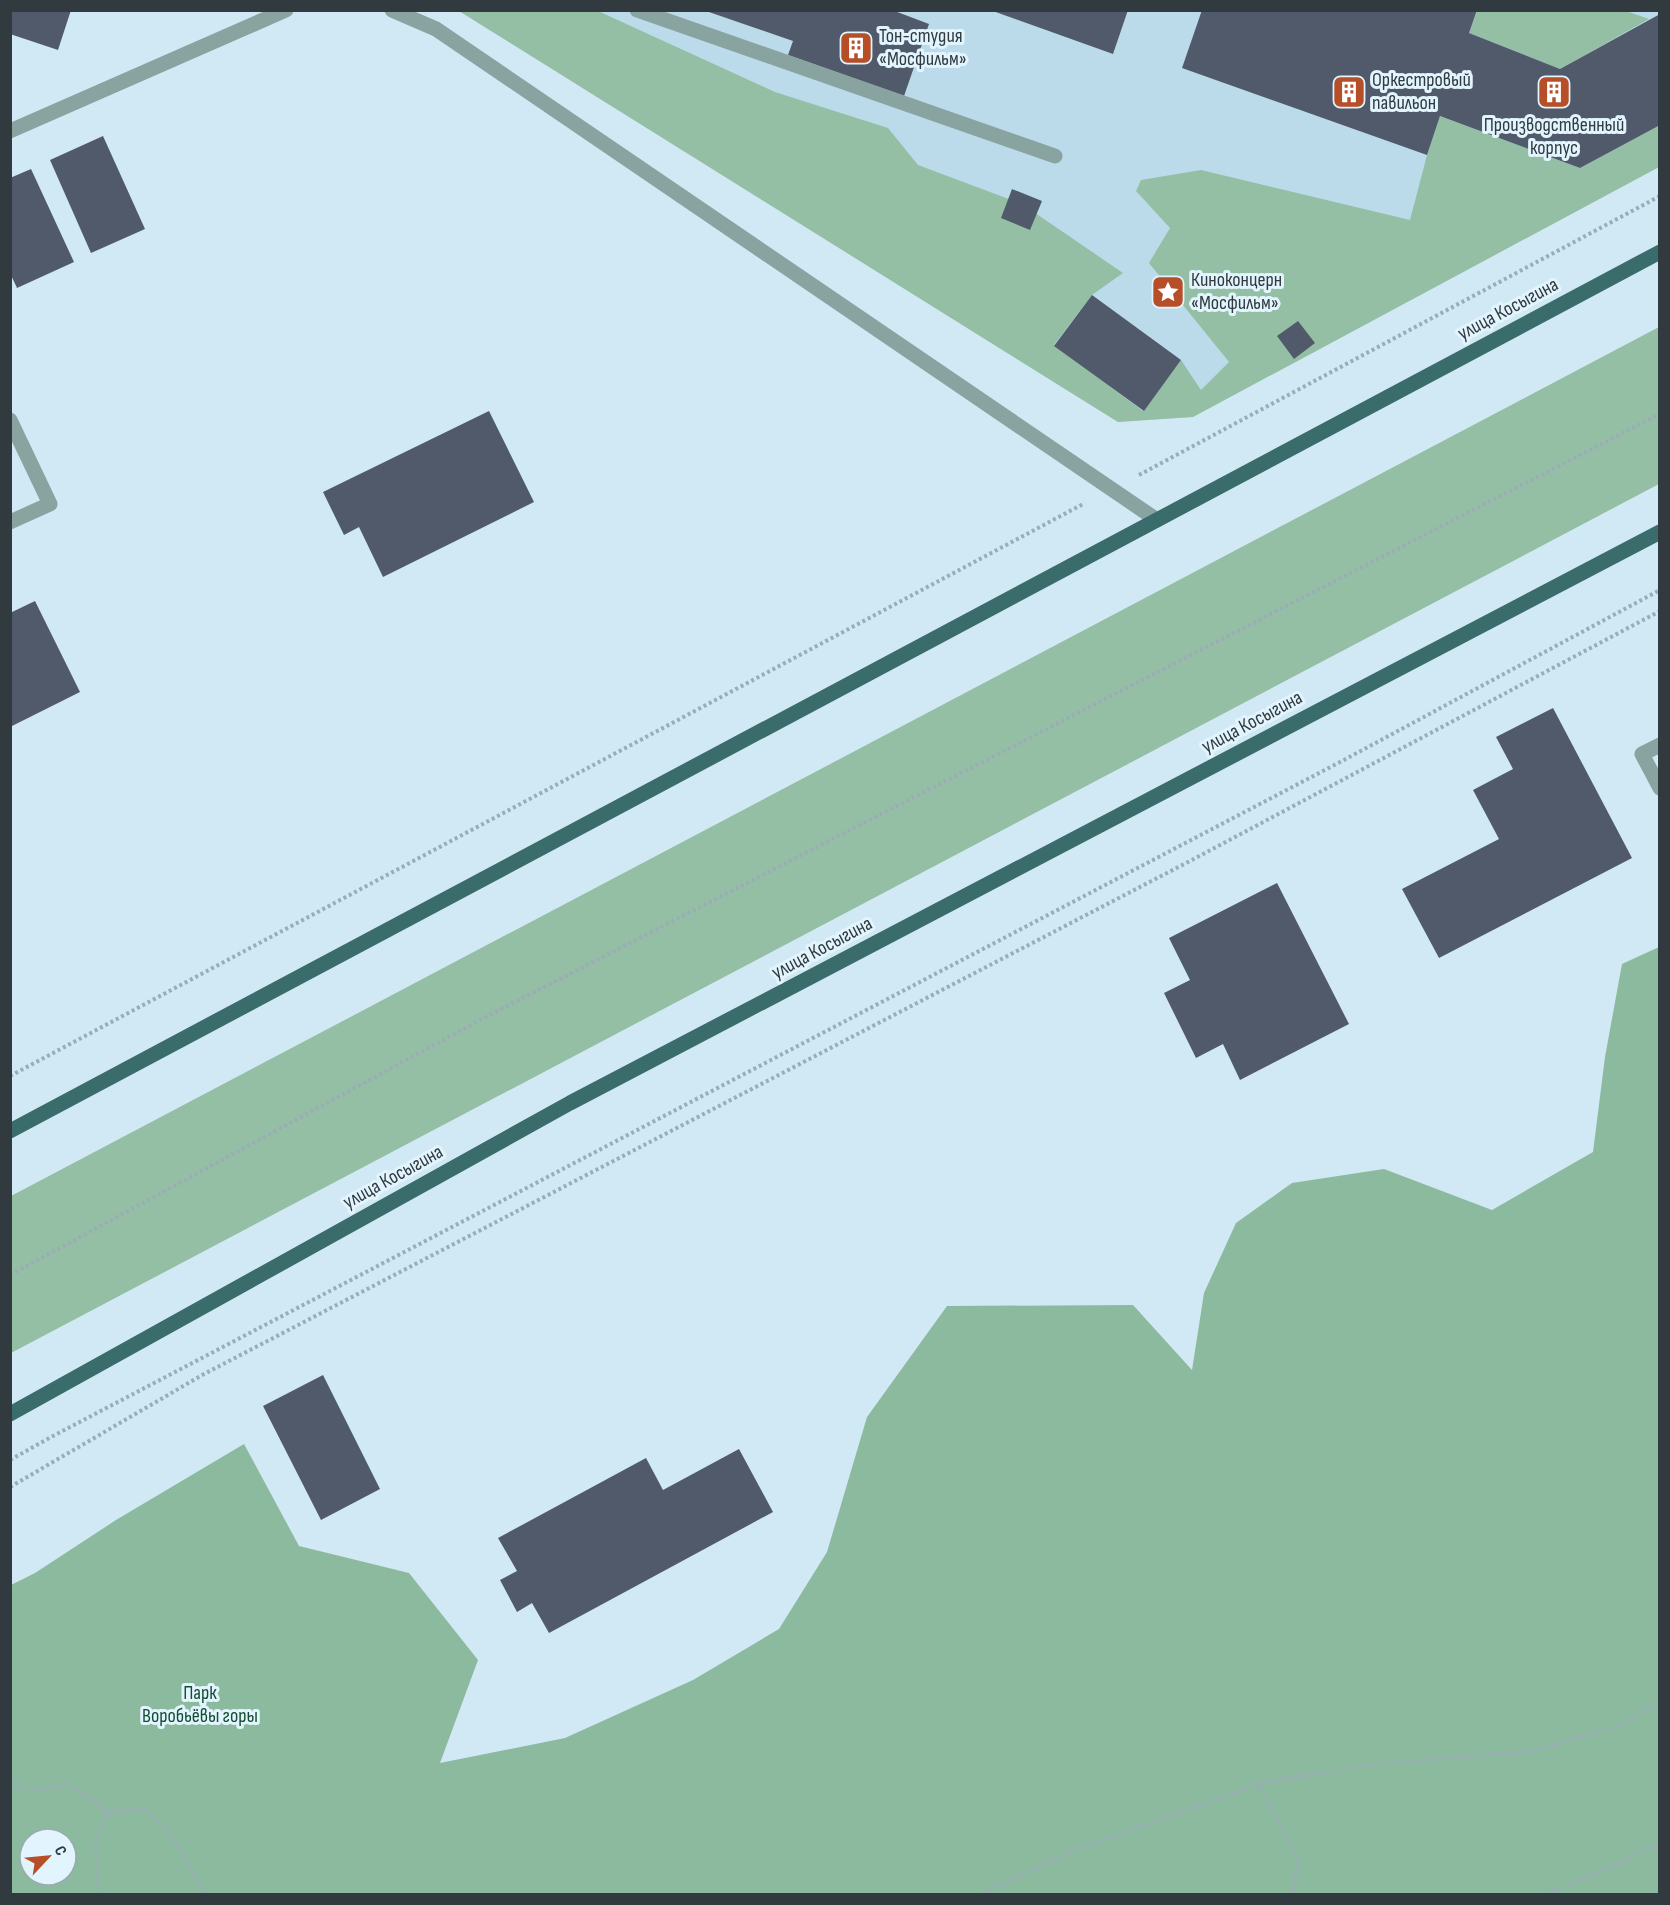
<svg xmlns="http://www.w3.org/2000/svg" width="1670" height="1905" font-family="'Sofia Sans Condensed',sans-serif">
<style>
.built{fill:#bcdbea}
.green{fill:#94bfa5}
.forest{fill:#8cba9e;fill-rule:evenodd}
.building{fill:#505a6a}
.lines{fill:none;stroke-linecap:round;stroke-linejoin:round}
.path{stroke:#9aadb6;stroke-width:4;stroke-dasharray:3 3;stroke-linecap:butt}
.lane{stroke:#89a3a1;stroke-width:15}
.primary{stroke:#396c6a;stroke-width:15}
.labels{text-anchor:middle;dominant-baseline:central;stroke-width:6;stroke-linejoin:round;paint-order:stroke}
.poi-label{font-size:20px;fill:#313a3e;stroke:#e2f5fe;text-anchor:start}
.street-label{font-size:20px;fill:#313a3e;stroke:#e2f5fe}
.park-label{font-size:20px;fill:#144d31;stroke:#e2f5fe}
</style>
<rect width="100%" height="100%" fill="#d1e9f4"/>
<path class="built" d="M459 11H1659V167L1193 417 1118 422Z"/>
<path class="green" d="M459 11H598L775 92 888 128 918 165 1022 204 1123 273 1092 295 1054 345 1143 411 1181 360 1201 390 1229 362 1149 263 1170 228 1136 191 1141 180 1201 170 1410 220 1427 155 1440 116 1580 168 1659 125V167L1193 417 1118 422Z
M1477 11H1626L1649 19 1560 69 1469 33Z
M1659 327V484L11 1353V1196Z"/>
<path class="forest" d="M1659 947V1894H11V1585L35 1573 116 1520 244 1444 299 1546 409 1573 478 1660 440 1763 565 1738 693 1680 779 1629 827 1552 867 1417 947 1306 1133 1305 1192 1370 1204 1293 1236 1223 1292 1183 1384 1169 1492 1210 1593 1152 1605 1057 1622 964ZM30 1839H66V1875H30Z"/>
<path class="building" d="M10 10H71L58 50 10 34Z
M892 10 929 24 904 96 788 55 793 41 706 11Z
M990 10H1128L1113 54Z
M1202 10H1477L1469 33 1560 69 1660 14V125L1580 168 1440 116 1427 155 1182 68Z
M103 136 145 229 91 253 50 160Z
M31 169 74 262 17 288 10 273V178Z
M1012 189 1042 201 1030 230 1001 218Z
M1092 295 1181 360 1144 411 1054 346Z
M1298 321 1315 343 1294 359 1277 336Z
M489 411 534 502 383 577 359 527 344 535 323 492Z
M35 601 80 692 10 727V613Z
M1553 708 1632 858 1439 958 1402 889 1499 839 1473 790 1513 769 1496 737Z
M1277 883 1349 1024 1240 1080 1223 1044 1196 1058 1164 993 1190 980 1169 938Z
M323 1375 380 1489 321 1520 263 1406Z
M739 1449 773 1512 549 1633 532 1603 517 1612 500 1580 517 1571 498 1538 646 1458 663 1490Z"/>
<g class="lines">
<path class="path" d="M1139 475 1660 196
M10 1076 1085 503
M10 1275 480 1020 1660 414
M10 1460 51 1437 1342 761 1660 590
M10 1487 204 1374 1190 861 1660 611
M10 1781 24 1791 71 1785 108 1813
M1258 1784 1298 1860 1292 1894
M99 1894 95 1842 108 1813C116 1812 134 1808 141 1809 164 1815 195 1873 204 1894
M982 1894 1071 1851 1258 1784 1357 1766 1533 1751 1621 1725 1660 1701
M1545 1894 1614 1866 1660 1843"/>
<path class="lane" d="M392 10 436 29 1157 520
M637 10 1055 156
M10 131 286 10
M10 420 50 504 10 522
M1660 745 1642 754 1660 788"/>
<path class="primary" d="M10 1131 1660 252
M10 1414 570 1103 1660 532"/>
</g>
<defs>
<symbol id="building-square" viewBox="-11 -11 22 22"><rect x="-9" y="-9" width="18" height="18" rx="4" fill="#b64e28" stroke="#e2f5fe"/><path d="M-4-6H4V6H1V3H-1V6H-4ZM-2.5-4.3h1.7v1.8h-1.7ZM.8-4.3h1.7v1.8H.8ZM-2.5-1h1.7V.8h-1.7ZM.8-1h1.7V.8H.8Z" fill="#fff"/></symbol>
<symbol id="sight-square" viewBox="-11 -11 22 22"><rect x="-9" y="-9" width="18" height="18" rx="4" fill="#b64e28" stroke="#e2f5fe"/><path d="M0-6L1.8-2.2L6-1.7L2.9 1.2L3.7 5.4L0 3.3L-3.7 5.4L-2.9 1.2L-6-1.7L-1.8-2.2Z" fill="#fff"/></symbol>
</defs>
<g fill-rule="evenodd">
<use href="#building-square" x="837" y="29" width="38" height="38"/>
<use href="#building-square" x="1330" y="73" width="38" height="38"/>
<use href="#building-square" x="1535" y="73" width="38" height="38"/>
<use href="#sight-square" x="1149" y="273" width="38" height="38"/>
</g>
<g class="labels">
<g class="poi-label">
<text x="879" y="36">Тон-студия<tspan x="879" dy="23">«Мосфильм»</tspan></text>
<text x="1372" y="80">Оркестровый<tspan x="1372" dy="23">павильон</tspan></text>
<text x="1554" y="125" text-anchor="middle">Производственный<tspan x="1554" dy="23">корпус</tspan></text>
<text x="1191" y="280">Киноконцерн<tspan x="1191" dy="23">«Мосфильм»</tspan></text>
</g>
<g class="street-label">
<text transform="translate(1508 309) rotate(-28)">улица Косыгина</text>
<text transform="translate(1252 722) rotate(-28)">улица Косыгина</text>
<text transform="translate(822 948) rotate(-28)">улица Косыгина</text>
<text transform="translate(393 1177) rotate(-29)">улица Косыгина</text>
</g>
<g class="park-label">
<text x="200" y="1693">Парк<tspan x="200" dy="23">Воробьёвы горы</tspan></text>
</g>
</g>
<rect width="1670" height="1905" fill="none" stroke="#313a3e" stroke-width="24"/>
<g transform="translate(48 1857) rotate(64)"><circle r="28" fill="#e2f5fe" stroke="#9baab1" stroke-width="1.5"/>
<path d="M0-4.5L10 22L0 15L-10 22Z" fill="#b64e28"/>
<text y="-9" font-size="16" font-weight="bold" text-anchor="middle" fill="#313a3e">С</text>
</g>
</svg>
